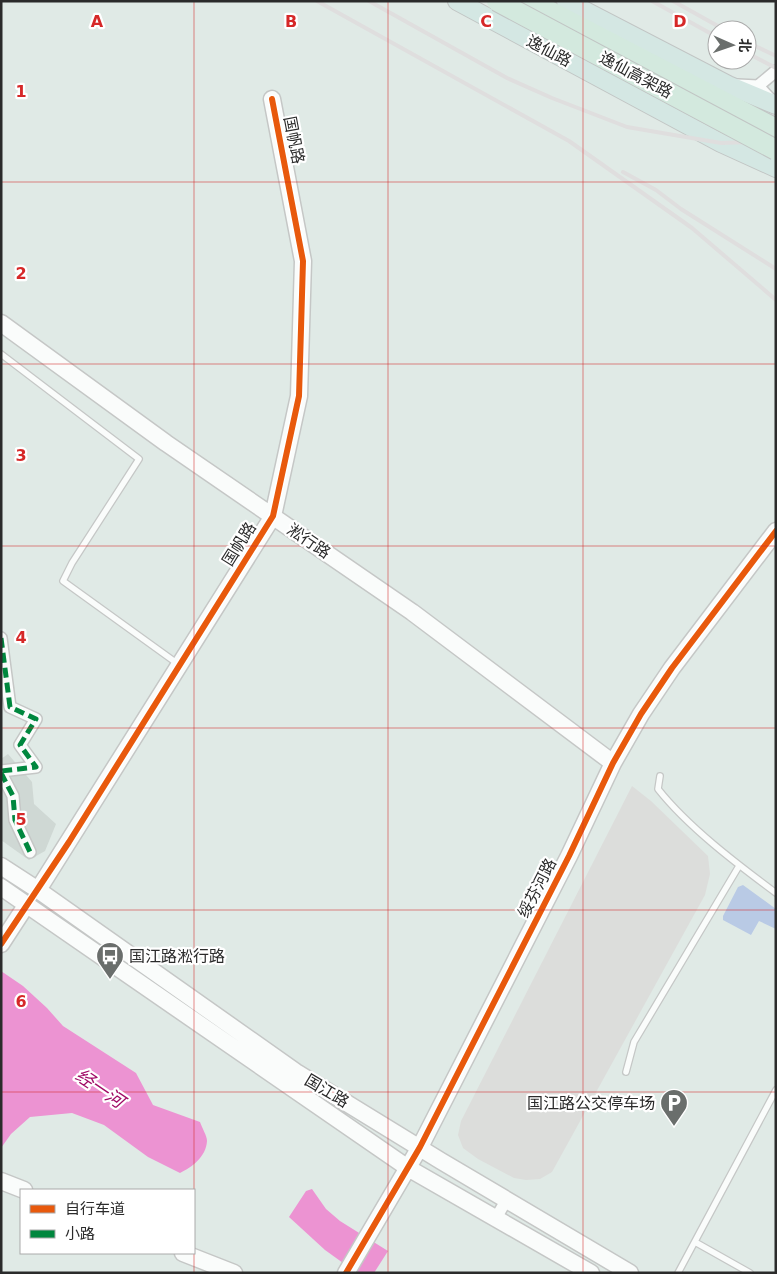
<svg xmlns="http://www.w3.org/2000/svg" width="777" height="1274" font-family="'DejaVu Sans','Noto Sans SC',sans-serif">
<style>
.industrial{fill:#dcdddb}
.green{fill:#b9cae5}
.plaza{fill:#cfd8d4}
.water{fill:#ec93d2}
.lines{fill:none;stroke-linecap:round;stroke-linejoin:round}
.lane-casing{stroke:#c5c7c6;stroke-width:8}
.street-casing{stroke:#c5c7c6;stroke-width:14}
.secondary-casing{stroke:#c5c7c6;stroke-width:19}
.primary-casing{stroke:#c1c5c4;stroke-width:20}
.highway-casing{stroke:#c1c5c4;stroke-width:22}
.lane{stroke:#fafcfb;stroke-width:5.5}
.street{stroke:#fafcfb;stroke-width:11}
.secondary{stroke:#fafcfb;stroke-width:16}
.primary{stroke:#d4e7e3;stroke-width:18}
.highway{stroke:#d3e9de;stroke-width:20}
.rail{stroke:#dfdede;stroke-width:4}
.highway-bridge-casing{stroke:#c1c5c4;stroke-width:22;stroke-linecap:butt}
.highway-bridge{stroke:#d3e9de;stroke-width:20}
.quiet{stroke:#00873e;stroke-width:5;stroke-dasharray:10 5;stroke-linecap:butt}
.cycleway-casing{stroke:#fff;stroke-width:9}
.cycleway{stroke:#e8590c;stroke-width:6}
.grid{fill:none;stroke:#d62828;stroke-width:1;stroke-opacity:0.55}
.labels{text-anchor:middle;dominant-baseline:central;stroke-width:4.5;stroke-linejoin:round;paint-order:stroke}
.street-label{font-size:16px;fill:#2b2b2b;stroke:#fff}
.poi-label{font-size:16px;fill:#2b2b2b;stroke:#fff;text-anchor:start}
.water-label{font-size:18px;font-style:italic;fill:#a00b66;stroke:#fff}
.grid-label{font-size:16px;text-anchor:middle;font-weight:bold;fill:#d62828;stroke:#fff;stroke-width:4.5;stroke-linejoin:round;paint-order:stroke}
</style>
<rect width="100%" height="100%" fill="#e0eae6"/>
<path class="industrial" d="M632 786 651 801 708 856 710 874 705 895 552 1172 540 1179 526 1180 514 1178 478 1159 463 1148 458 1135 461 1121Z"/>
<path class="green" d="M743 885 776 909V929L759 921 751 935 723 920V916L738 887Z"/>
<path class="plaza" d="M8 754 32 782 34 804 56 824 45 851 29 860 1 840V759Z"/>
<path class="water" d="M1 971 23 986 47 1008 63 1026 136 1073 153 1105 200 1122C202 1128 207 1136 207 1141 206 1157 192 1167 180 1173L148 1157 104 1125 72 1113 30 1117 11 1134 1 1148Z
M312 1189 326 1209 340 1221 388 1251 374 1273H357L325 1250 289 1217 306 1191Z"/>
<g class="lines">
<defs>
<path id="lane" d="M1 354 139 459 72 563 63 581 178 664
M660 776 658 789C688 827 737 864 776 893
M626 1072 634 1042 739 866
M695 1242 750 1273
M678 1273 776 1090"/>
<path id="street" d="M738 85 758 86 771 100
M758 86 776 71
M1 638 10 707 36 719 20 745 36 767 1 771
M1 773 13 796 15 820 30 852
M496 1218 507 1199"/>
<path id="secondary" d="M1 323 166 443 412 612 613 763
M1 866 38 890 296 1072 441 1161 630 1273
M1 887 408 1168 591 1273
M38 890 273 516 299 396 303 261 272 99
M1 944 27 904
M1 1181 24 1190
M183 1253 234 1273
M346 1273 420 1147 569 856 613 763 641 714 672 668 776 531"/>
<path id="primary" d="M457 1 721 143 776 168
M566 1 728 85 776 105"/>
<path id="highway" d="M530 1 776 129"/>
</defs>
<use href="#lane" class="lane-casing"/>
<use href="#street" class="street-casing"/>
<use href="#secondary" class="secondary-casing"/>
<use href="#primary" class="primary-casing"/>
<use href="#highway" class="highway-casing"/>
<use href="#lane" class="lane"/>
<use href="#street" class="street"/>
<use href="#secondary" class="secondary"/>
<use href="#primary" class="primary"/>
<use href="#highway" class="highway"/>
<path class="rail" d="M317 1 569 141 692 228 776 300
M369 1 507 78 552 98 627 127 721 143 776 141
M652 1 717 37
M673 1 725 30
M747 42 776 56
M747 53 776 68
M623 172 656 190 681 209 776 269"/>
<defs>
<path id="highway-bridge" d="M497 1 776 150"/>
</defs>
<use href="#highway-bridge" class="highway-bridge-casing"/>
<use href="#highway-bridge" class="highway-bridge"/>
<path class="quiet" d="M1 638 10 707 36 719 20 745 36 767 1 771
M1 773 13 796 15 820 30 852"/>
<defs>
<path id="cycleway" d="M1 944 69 842 273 516 299 396 303 261 272 99
M346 1273 420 1147 569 856 613 763 641 714 672 668 776 531"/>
</defs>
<use href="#cycleway" class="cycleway-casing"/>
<use href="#cycleway" class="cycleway"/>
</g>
<path class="grid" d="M194 1V1273M388 1V1273M583 1V1273M1 182H776M1 364H776M1 546H776M1 728H776M1 910H776M1 1092H776"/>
<defs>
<symbol id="bus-pin" viewBox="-11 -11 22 30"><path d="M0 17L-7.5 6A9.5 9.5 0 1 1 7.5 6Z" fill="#6a6e6c" stroke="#fff"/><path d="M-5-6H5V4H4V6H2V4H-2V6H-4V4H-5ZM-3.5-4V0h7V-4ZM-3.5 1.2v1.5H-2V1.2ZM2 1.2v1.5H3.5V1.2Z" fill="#fff"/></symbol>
<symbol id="parking-pin" viewBox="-11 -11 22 30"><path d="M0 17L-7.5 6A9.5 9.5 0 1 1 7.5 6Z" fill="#6a6e6c" stroke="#fff"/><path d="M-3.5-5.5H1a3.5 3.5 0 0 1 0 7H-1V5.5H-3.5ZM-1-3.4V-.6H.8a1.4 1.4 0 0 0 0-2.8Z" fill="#fff"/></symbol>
</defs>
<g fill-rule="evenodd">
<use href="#bus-pin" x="94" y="940" width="32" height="43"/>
<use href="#parking-pin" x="658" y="1087" width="32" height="43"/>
</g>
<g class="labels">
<g class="street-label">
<text transform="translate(549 51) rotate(28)">逸仙路</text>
<text transform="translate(636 75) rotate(28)">逸仙高架路</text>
<text transform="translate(294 140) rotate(79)">国帆路</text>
<text transform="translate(309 541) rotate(34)">淞行路</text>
<text transform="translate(239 544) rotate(-58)">国帆路</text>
<text transform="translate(537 888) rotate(-63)">绥芬河路</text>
<text transform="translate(327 1091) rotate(31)">国江路</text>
</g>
<g class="poi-label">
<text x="129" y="956">国江路淞行路</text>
<text x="655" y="1103" text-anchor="end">国江路公交停车场</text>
</g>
<g class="water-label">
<text transform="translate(100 1088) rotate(34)">经一河</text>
</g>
</g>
<g class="grid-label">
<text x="97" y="27">A</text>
<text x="291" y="27">B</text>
<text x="486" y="27">C</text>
<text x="680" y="27">D</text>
<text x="21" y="97">1</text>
<text x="21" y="279">2</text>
<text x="21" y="461">3</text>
<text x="21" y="643">4</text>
<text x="21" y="825">5</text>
<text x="21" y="1007">6</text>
</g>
<rect width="777" height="1274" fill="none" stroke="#2b2b2b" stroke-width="5"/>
<rect x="20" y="1189" width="175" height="65" fill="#ffffff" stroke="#aaaaaa"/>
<rect x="30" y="1205" width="25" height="8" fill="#e8590c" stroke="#aaaaaa"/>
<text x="65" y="1214" font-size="15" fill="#2b2b2b">自行车道</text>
<rect x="30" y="1230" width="25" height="8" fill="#00873e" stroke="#aaaaaa"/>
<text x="65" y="1239" font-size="15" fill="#2b2b2b">小路</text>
<g transform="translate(732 45) rotate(92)"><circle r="24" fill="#ffffff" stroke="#aaaaaa"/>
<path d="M0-4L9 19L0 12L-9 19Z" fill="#6a6e6c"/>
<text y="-8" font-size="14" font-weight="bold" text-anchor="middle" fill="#2b2b2b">北</text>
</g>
</svg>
